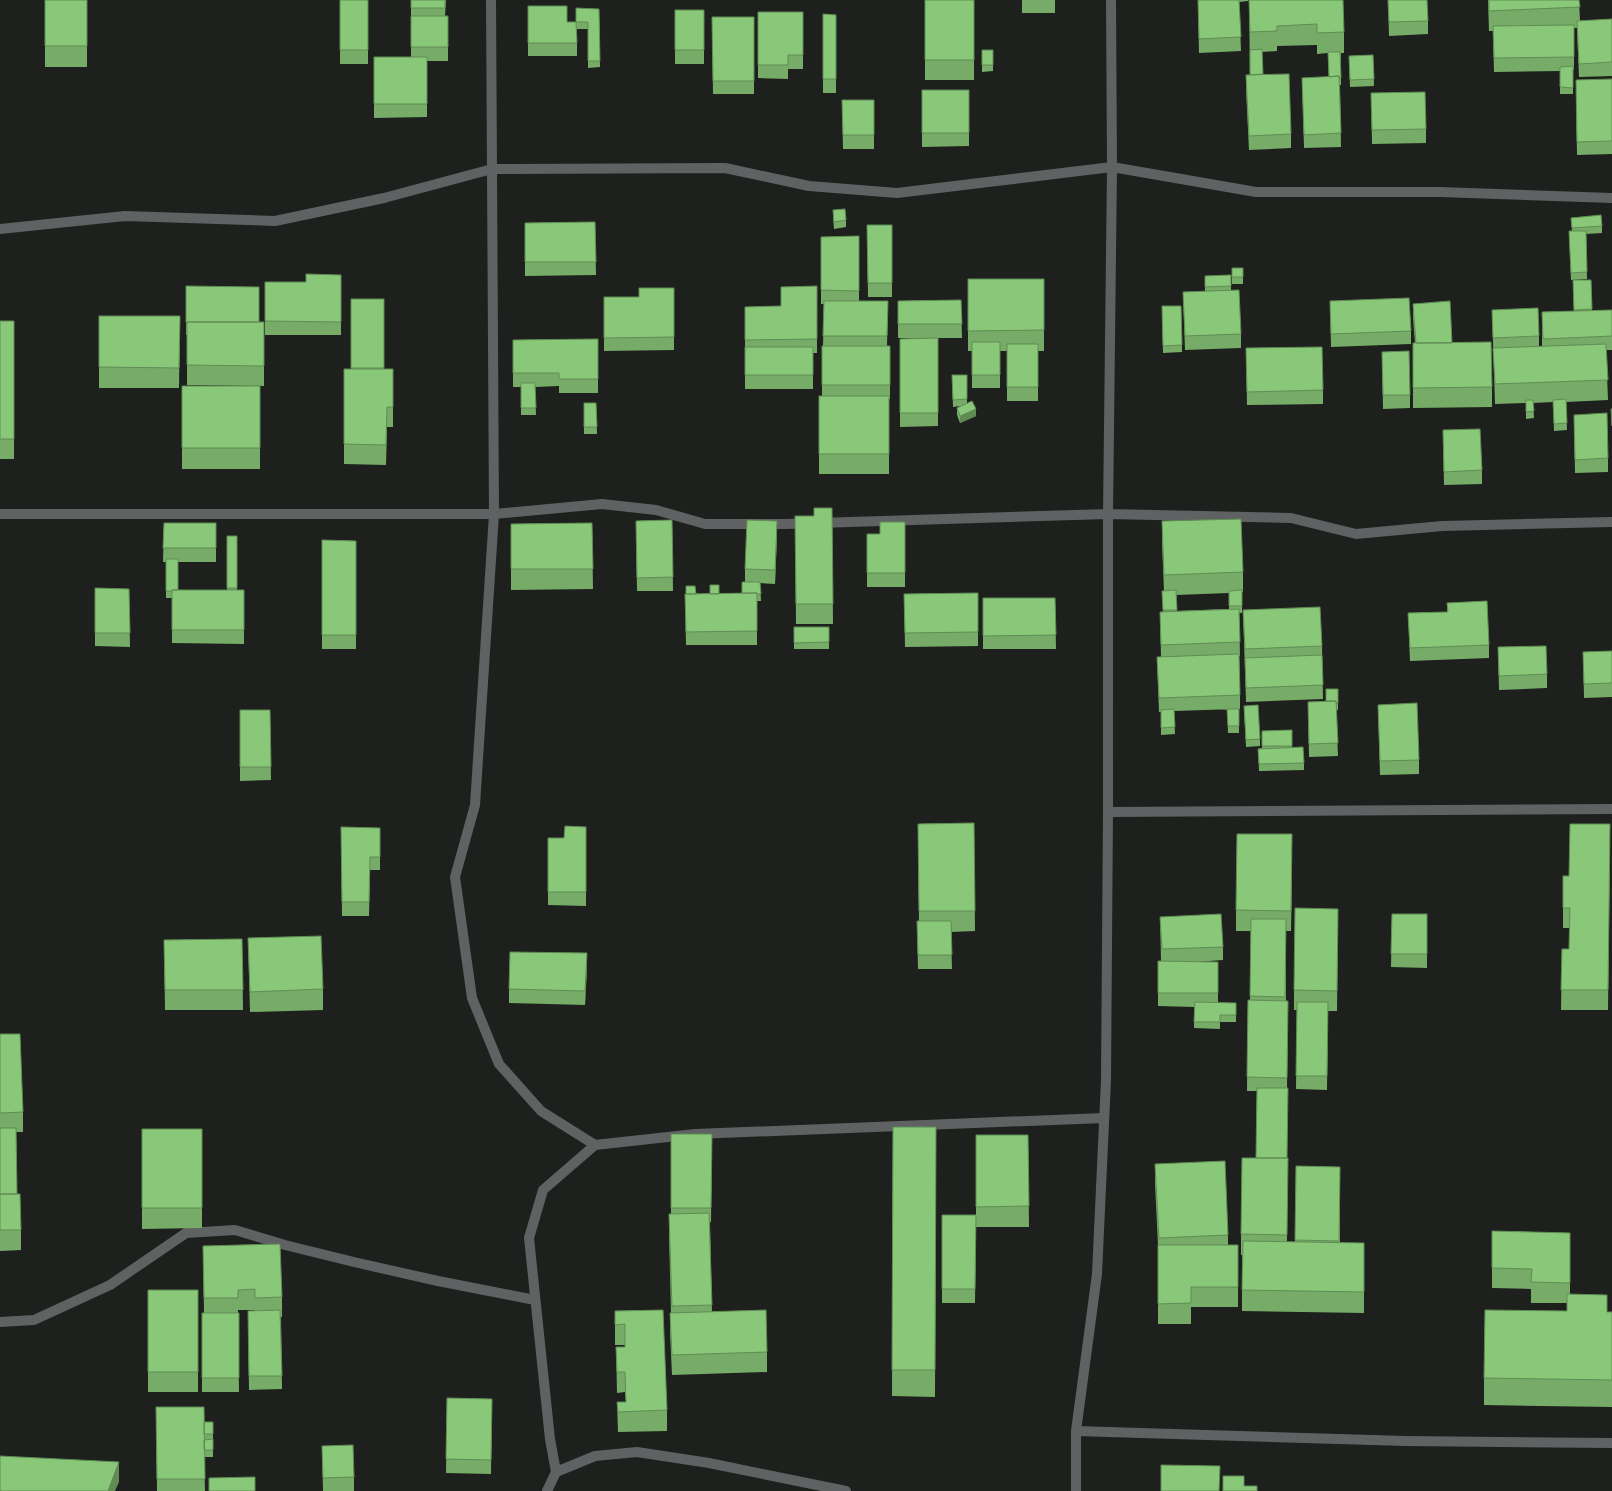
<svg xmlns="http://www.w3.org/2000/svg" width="1612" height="1491" font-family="Montserrat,sans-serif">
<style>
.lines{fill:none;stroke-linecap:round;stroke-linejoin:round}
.minor{stroke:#606163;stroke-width:10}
.wall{fill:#76ac67;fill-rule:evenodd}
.shaded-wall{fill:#608c54}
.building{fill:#89c878;stroke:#608c54}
</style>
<rect width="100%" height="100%" fill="#1d201c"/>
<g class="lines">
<path class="minor" d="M491 0 494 514 475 805 455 877 472 998 499 1064 541 1111 595 1145
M0 229 125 216 275 221 384 198 492 169 725 168 809 186 897 193 1112 167 1256 192H1440L1612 198
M0 514H494L602 504 656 510 705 524H786L1108 514 1291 518 1356 534 1442 526 1612 522
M1108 812 1612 809
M0 1322 34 1320 110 1285 186 1233 235 1230 285 1245 354 1262 438 1281 535 1300
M1076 1431 1406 1441 1612 1443
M556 1472 550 1439 529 1238 543 1190 595 1145 695 1134 1104 1118
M547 1491 556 1472 595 1456 637 1452 709 1463 846 1491
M1076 1491V1431L1097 1274 1106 1080 1108 812V514L1112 167 1111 0"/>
</g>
<path class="wall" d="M45 0H87V67H45Z
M340 0H368V64H340Z
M411 0H446L445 16H448V61H427V117L374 118V57H411Z
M925 0H974V80H925Z
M1022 0H1055V13H1022Z
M1198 0H1248V1L1239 2 1241 51 1199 53Z
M1249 0 1344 32V53H1341V85H1340L1341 147 1304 148 1302 78 1329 77 1328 53 1317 54V45L1277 46V51L1262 52 1263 74 1291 134V148L1249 150 1246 89V75H1250Z
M1388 0 1428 21V34L1389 36Z
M1488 0H1579L1580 21 1612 19V76L1579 77 1577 28H1574V70H1573V94H1560V71L1494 72 1493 31H1489Z
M528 6 567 22H576L599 9 600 67 588 68V29H577V56H528Z
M675 10H704V64H675Z
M758 12H803V69H788V79L758 78Z
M823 14 836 15V93H823Z
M712 17H754V94H713Z
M982 50H993V71L982 72Z
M1373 55 1374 86 1350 87 1349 56Z
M1612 79V154L1577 155 1576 93Z
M922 90H969V146L922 147Z
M1371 93 1426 129V143L1372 144Z
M842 100H874V149H843Z
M833 210 846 220V227L834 229 833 217Z
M1571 218 1602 226V233L1586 234 1587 279 1571 280 1569 231H1572Z
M595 222 596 275 525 276V223Z
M867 225H892V297H868Z
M859 236V301H888L887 346H890V399H889V474H819V396H822V346H823L824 304H821V237Z
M1232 268H1243V284H1232Z
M341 275V335H265V282H306Z
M1231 275V291L1241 334V348L1185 350 1183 292H1205V276Z
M968 279H1044V351H1038V401H1007V351H1000V388H972V351H968Z
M1591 280 1592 311 1612 310V350H1606L1608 400 1566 402 1567 430 1554 431 1553 402 1533 403 1534 418 1526 419V403L1495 404 1492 310 1539 336V346H1542V312L1574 311 1573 287Z
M186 286 259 322H264V386L187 385V335H186Z
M817 286V353H813V389H745V307L781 306Z
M674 288V350L604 351V297H639Z
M351 299H384V369H393V427H387L386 465 344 464V369H351Z
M961 300 962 338H898V301Z
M1330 301 1411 331V344L1331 347Z
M1413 304 1452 343 1492 387V407L1413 408V343H1415L1413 318Z
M1162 306H1181L1182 352 1163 353Z
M99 316H180L179 388H99Z
M0 321H14V459H0Z
M938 338V426L900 427V339Z
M598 339V393H559V386L535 387 536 415H521V387H513V340Z
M1246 348 1323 390V404L1247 405Z
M1382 352 1410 395V408L1383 409Z
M952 375H967V403L976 416 960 423 957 415V408L960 406 953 407Z
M182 386H260V469H182Z
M584 403H596L597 434H584Z
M1574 415 1608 458V472L1575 473Z
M1443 430 1482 470V484L1444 485Z
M832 508 833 624H796L795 516H814Z
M672 520 673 591H637L636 521Z
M1162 521 1243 572V592H1242V613H1239L1240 656H1239L1240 695V709H1239V733H1228L1227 709H1236L1174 711 1175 734 1161 735V712H1159L1157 657H1161L1160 612H1163L1162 591H1164L1162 542ZM1229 593V609L1177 611 1176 595Z
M905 522V587H867V534H880Z
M164 523H216V562H178V590H227V536H237V590H244V644L172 643V598H166V562H163Z
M592 523 593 589 511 590V524Z
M777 535 775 584 760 583 761 601H757V645H686L685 594 742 593 745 582V569Z
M322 540 356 541V649H322Z
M95 588 129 589 130 647 95 646Z
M978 593V646L905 647 904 594Z
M983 598H1055L1056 649H983Z
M1447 603 1489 645V658L1410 661 1408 613 1447 612Z
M1243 610 1322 646 1323 699 1246 702Z
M794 627H829V649H794Z
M1498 647 1547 674V688L1499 690Z
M1612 651V697L1584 698 1583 652Z
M1338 689V710H1336L1338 756 1309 757 1308 702 1326 701Z
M1378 705 1419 760V774L1380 775Z
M1244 706 1260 739V746L1246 747Z
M240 710H270L271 780 240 781Z
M1292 730V747L1304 763V770L1259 771 1258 749 1262 748V731Z
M974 823 975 931 951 932 952 969H918L917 921H919L918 824Z
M341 827 380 828V870H370L369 916H342Z
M586 827V906L548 905V838H564Z
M1610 845 1608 1010H1561L1562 949H1569L1570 928H1563V908L1569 876Z
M1292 855 1291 931H1286V1001H1288L1287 1088V1242H1295L1296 1166 1340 1167V1243H1364V1313L1242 1311V1255H1241V1234L1256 1158 1257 1091H1247L1248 1000H1250L1251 931H1236V910Z
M1338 909 1337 1011H1328L1327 1090 1296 1089 1297 1010H1294V990Z
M1392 914H1427V968L1391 967Z
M1160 917 1223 947V960L1195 962H1218V1003H1236V1022H1220V1029L1194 1028V1007L1158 1006V961H1161Z
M248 938 323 989V1010L250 1012Z
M242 939 243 1010H165L164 940Z
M587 967 585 1005 509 1003V989Z
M0 1034 23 1112V1132H16L17 1194 21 1230V1250L0 1251Z
M893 1127H936L935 1397 892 1396Z
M142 1129H202V1228L142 1229Z
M671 1134H712L711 1222H710L712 1312 767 1352V1372L672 1375 670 1333V1313H671L669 1235V1214H671Z
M1028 1135 1029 1227H976V1136Z
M1155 1164 1228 1235V1245H1238V1307H1191V1324H1158V1245L1155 1184Z
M942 1215H976L975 1303H942Z
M1492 1231 1570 1233V1294L1607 1312H1612V1407L1484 1405V1378L1567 1311V1303H1531V1289L1492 1288Z
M203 1246 282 1297V1317H281L282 1389 249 1390 248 1324 255 1310H238L239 1392H202V1313H204Z
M148 1290H198V1392H148Z
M663 1310 667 1410V1431L618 1432 617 1402H626L625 1392 617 1393 616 1347H625V1345H615V1311Z
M447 1398 492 1399 491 1474 446 1473Z
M156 1407 204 1422H213V1457H204L205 1491H157Z
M322 1446 354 1477V1491H323Z"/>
<path class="shaded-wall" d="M976 409V416L960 423V416Z
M777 521V535L775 584V570Z
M1292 834V855L1291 931V911Z
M587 953V967L585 1005V991Z
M119 1462V1482L115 1491H108Z"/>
<path class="building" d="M45 0H87V46H45Z
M340 0H368V50H340Z
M411 0H445V8H411Z
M925 0H974V60H925Z
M1198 0H1239L1241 37 1199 39Z
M1249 0H1343L1344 32 1317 33V24L1277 26V31L1250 32Z
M1388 0H1427L1428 21 1389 22Z
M1489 0H1579L1580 7 1489 11Z
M528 6H567V22H576L577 43H528Z
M576 8 599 9 600 61H588V22H576Z
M675 10H704V50H675Z
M758 12H803V55H788V65H758Z
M823 14 836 15V79H823Z
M411 16H448V47H411Z
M712 17H754V81H713Z
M1612 19V62L1579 64 1577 21Z
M1574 25V57L1494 58 1493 26Z
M1262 49 1263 74 1250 75V50Z
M982 50H993V65H982Z
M1328 52H1340L1341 78H1339V76L1329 77Z
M1373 55 1374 79 1350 80 1349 56Z
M374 57H427V104H374Z
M1573 66V88L1560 87V67Z
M1289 74 1291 134 1249 136 1246 75Z
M1339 76 1341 133 1304 135 1302 78Z
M1612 79V141L1577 142 1576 80Z
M922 90H969V133H922Z
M1425 92 1426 129 1372 130 1371 93Z
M842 100H874V135H843Z
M845 209 846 220 834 222 833 210Z
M1601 215 1602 226 1572 228 1571 218Z
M595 222 596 262H525V223Z
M867 225H892V283H868Z
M1569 231H1586L1587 272 1571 273Z
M859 236V291L821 290V237Z
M1232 268H1243V277H1232Z
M306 274 341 275V322L265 321V282H306Z
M1231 275V286L1205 287V276Z
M968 279H1044V330L968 331Z
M1573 280H1591L1592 309 1574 310Z
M186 286 259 287V322H186Z
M817 286V339L745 340V307L781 306V287Z
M639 288H674V337L604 338V297H639Z
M1239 290 1241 334 1185 336 1183 292Z
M1409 298 1411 331 1331 334 1330 301Z
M351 299H384V368H351Z
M961 300 962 324H898V301Z
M824 301H888L887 336H823Z
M1450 301 1452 343H1416L1413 304Z
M1162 306H1181L1182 345 1163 346Z
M1538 308 1539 336 1493 338 1492 310Z
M1612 310V336L1543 339 1542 312Z
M99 316H180L179 368 99 367Z
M0 321H14V439H0Z
M187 322H264V366L187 365Z
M938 338V413H900V339Z
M598 339V379H559V373H513V340Z
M972 342H1000V375H972Z
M1491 342 1492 387 1413 388V343Z
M1007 344H1038V387H1007Z
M1606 344 1608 380 1495 384 1493 348Z
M822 346H890V385H822Z
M745 347H813V375H745Z
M1322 347 1323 390 1247 392 1246 348Z
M1409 351 1410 395H1383L1382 352Z
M344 369H393V407H387L386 445 344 444Z
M952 375H967V399L953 400Z
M521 383H535L536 408H521Z
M182 386H260V448H182Z
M819 396H889V454H819Z
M1566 399 1567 423 1554 424 1553 400Z
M1526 400H1533L1534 411 1526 412Z
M972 401 976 409 960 416 957 408Z
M584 403H596L597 427H584Z
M1611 409H1612V426Z
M1607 413 1608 458 1575 460 1574 415Z
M1480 429 1482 470 1444 472 1443 430Z
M814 508H832L833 604H796L795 516H814Z
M1241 519 1243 572 1164 575 1162 521Z
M672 520 673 577 637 578 636 521Z
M747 520 777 521 775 570 745 569Z
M880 522H905V573H867V534H880Z
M164 523H216V548H163Z
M592 523 593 569H511V524Z
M227 536H237V588H227Z
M322 540 356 541V635H322Z
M166 559H178V590H172V591H166Z
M742 582H760L761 594H757V593H742Z
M710 585H719V594H710Z
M686 586H695L696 594H686Z
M95 588 129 589 130 633H95Z
M172 590H244V630H172Z
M1176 590 1177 610H1163L1162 591Z
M1242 590V606H1229V591Z
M757 593V631L686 632 685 594Z
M978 593V632L905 633 904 594Z
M983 598H1055L1056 635 983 636Z
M1487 601 1489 645 1410 648 1408 613 1448 612 1447 603Z
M1320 607 1322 646 1245 649 1243 610Z
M1239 609 1240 642 1161 645 1160 612Z
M794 627H829V642L794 643Z
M1546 646 1547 674 1499 676 1498 647Z
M1612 651V683L1584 684 1583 652Z
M1239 654 1240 695 1159 698 1157 657Z
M1322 655 1323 685 1246 688 1245 658Z
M1326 689H1338V703H1336V701H1326Z
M1336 701 1338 743 1309 744 1308 702Z
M1417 703 1419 760 1380 761 1378 705Z
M1258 705 1260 739 1246 740 1244 706Z
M1174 709 1175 727 1161 728V710Z
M1227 709H1239V726H1228Z
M240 710H270L271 767H240Z
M1292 730V746H1262V731Z
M1303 747 1304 763 1259 764 1258 749Z
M974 823 975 911H919L918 824Z
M1570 824H1610L1608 990H1561L1562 949H1569L1570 908H1563V876H1569Z
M565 826 586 827V892H548V838H564Z
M341 827 380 828V857H370L369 902H342Z
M1237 834H1292L1291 911 1236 910Z
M1295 908 1338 909 1337 991 1294 990Z
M1221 914 1223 947 1162 949 1160 917Z
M1392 914H1427V954H1391Z
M1251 919H1286L1285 997 1250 996Z
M917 921H951L952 955H918Z
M321 936 323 989 250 992 248 938Z
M242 939 243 990H165L164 940Z
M510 952 587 953 585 991 509 989Z
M1158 961 1218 962V993H1158Z
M1248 1000 1288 1001 1287 1078 1247 1077Z
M1195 1002 1236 1003V1015H1220V1022H1194Z
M1297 1002H1328L1327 1076H1296Z
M0 1034H20L23 1112 0 1113Z
M1257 1088H1288L1287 1158H1256Z
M893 1127H936L935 1370H892Z
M0 1128H16L17 1194H0Z
M142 1129H202V1208H142Z
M671 1134H712L711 1208H671Z
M976 1135H1028L1029 1206 976 1207Z
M1242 1158H1288L1287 1235 1241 1234Z
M1225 1161 1228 1235 1159 1238 1155 1164Z
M1296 1166 1340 1167 1339 1241 1295 1240Z
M0 1194H20L21 1230H0Z
M709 1213 712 1305 672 1306 669 1214Z
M942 1215H976L975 1289H942Z
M1492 1231 1570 1233V1283L1531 1282 1532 1269 1492 1268Z
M1243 1241 1364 1243V1292L1242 1290Z
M280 1244 282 1297 255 1298V1289L238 1290V1298H204L203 1246Z
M1158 1245H1238V1287H1191V1303L1158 1304Z
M148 1290H198V1372H148Z
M1567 1294 1607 1295V1312H1612V1380L1484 1378 1485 1310 1567 1311Z
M280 1310 282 1376H249L248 1311Z
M663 1310 667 1410 618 1412 617 1402H626L625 1372H617L616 1347H625V1324L615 1325V1311Z
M766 1310 767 1352 672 1355 670 1313Z
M202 1313H239V1378H202Z
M447 1398 492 1399 491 1460 446 1459Z
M156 1407H204L205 1479H157Z
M204 1422H213V1434H204Z
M213 1439V1450H204V1440Z
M353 1445 354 1477 323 1478 322 1446Z
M0 1456 119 1462 108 1491H0Z
M1161 1465 1220 1466 1219 1491H1161Z
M1223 1476H1244V1486H1257V1491H1223Z
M255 1477V1491H209V1478Z"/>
</svg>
